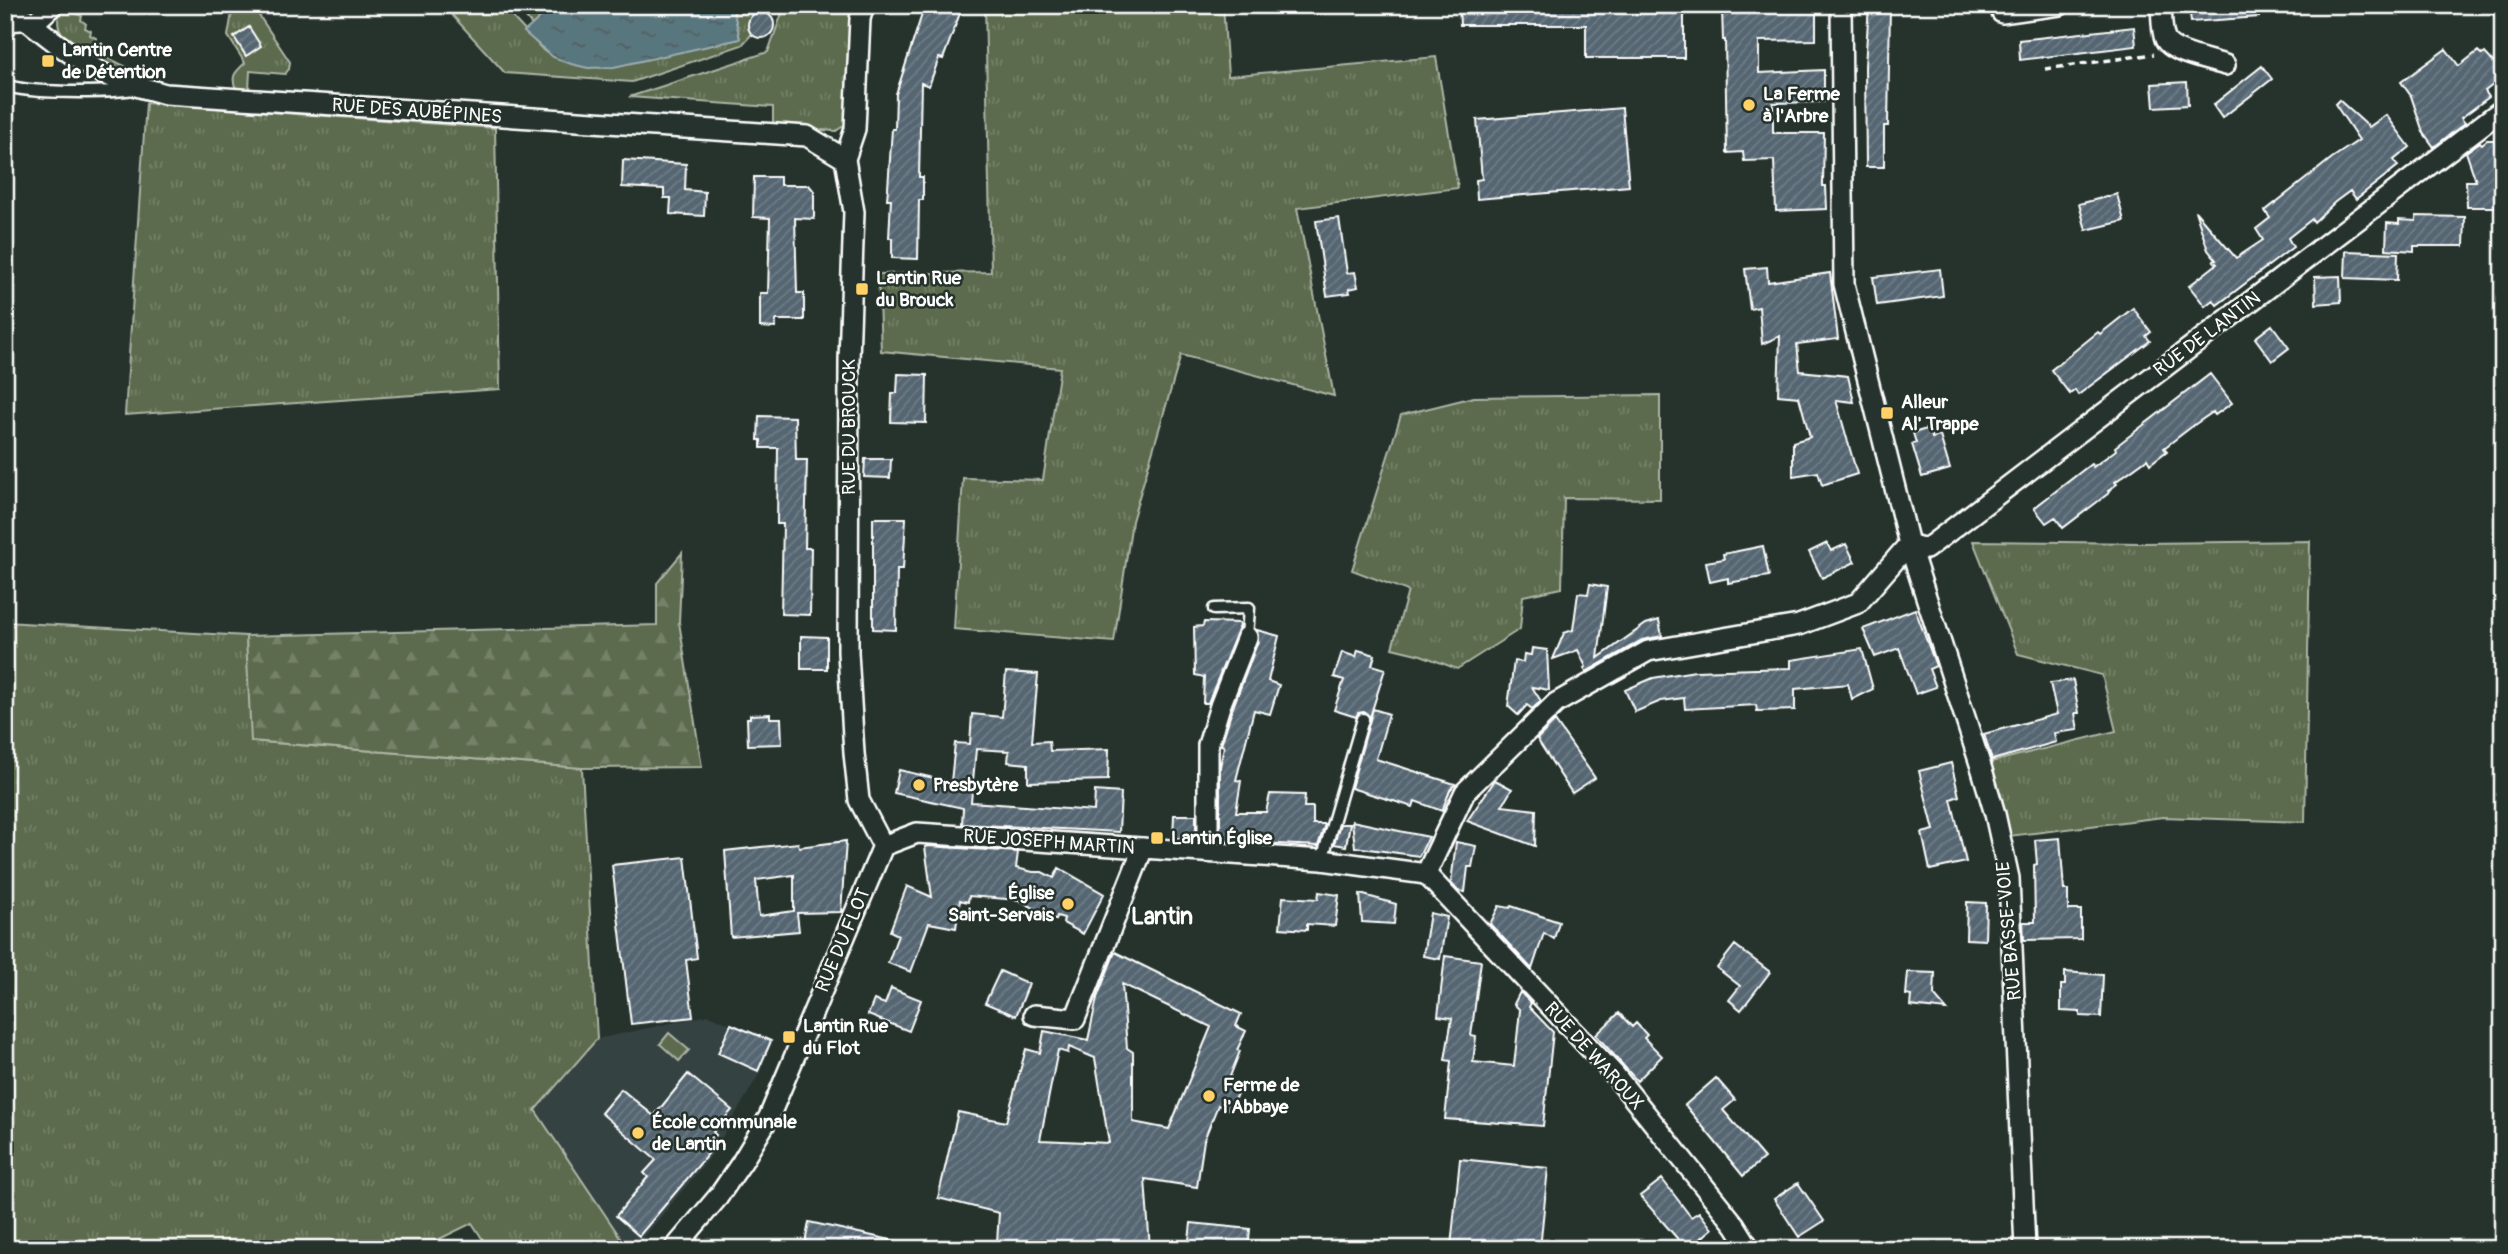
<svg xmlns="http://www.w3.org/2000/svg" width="2508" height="1254" font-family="Pangolin,sans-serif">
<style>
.built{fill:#344242}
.grass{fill:url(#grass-tufts);stroke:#aeb5a6;stroke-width:2}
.forest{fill:url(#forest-firs);stroke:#aeb5a6;stroke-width:2}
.park{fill:#5c6b4d;stroke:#aeb5a6;stroke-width:2}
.water{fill:url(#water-ripples);stroke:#9badb1;stroke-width:2}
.building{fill:url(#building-hatch);stroke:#fff;stroke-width:2;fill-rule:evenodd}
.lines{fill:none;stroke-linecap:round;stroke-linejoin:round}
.service-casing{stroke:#fff;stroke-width:15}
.minor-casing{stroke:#fff;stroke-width:24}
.path{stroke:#fff;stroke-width:3.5;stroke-dasharray:7 5;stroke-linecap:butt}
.service{stroke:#26332d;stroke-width:10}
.minor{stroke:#26332d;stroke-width:19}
.poi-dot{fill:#ffd166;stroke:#26332d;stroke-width:2.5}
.labels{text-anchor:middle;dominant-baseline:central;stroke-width:5;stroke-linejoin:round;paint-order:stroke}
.poi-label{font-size:19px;font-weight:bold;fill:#fff;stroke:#26332d;text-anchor:start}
.street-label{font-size:19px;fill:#fff;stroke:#26332d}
.quarter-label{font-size:23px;font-weight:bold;fill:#fff;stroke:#26332d}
</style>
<defs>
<pattern id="grass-tufts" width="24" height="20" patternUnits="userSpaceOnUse" patternTransform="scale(1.75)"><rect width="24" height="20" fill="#5c6b4d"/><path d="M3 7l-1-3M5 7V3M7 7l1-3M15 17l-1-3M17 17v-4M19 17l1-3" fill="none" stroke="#748168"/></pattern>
<pattern id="forest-firs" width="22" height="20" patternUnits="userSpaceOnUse" patternTransform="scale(1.75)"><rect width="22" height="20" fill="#5c6b4d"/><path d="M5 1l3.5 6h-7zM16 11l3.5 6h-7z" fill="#748168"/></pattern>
<pattern id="water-ripples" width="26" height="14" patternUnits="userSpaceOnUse" patternTransform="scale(1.75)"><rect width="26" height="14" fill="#59767d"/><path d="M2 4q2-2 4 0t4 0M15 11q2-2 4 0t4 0" fill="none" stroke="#525f62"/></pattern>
<pattern id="building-hatch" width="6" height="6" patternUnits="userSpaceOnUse" patternTransform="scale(1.75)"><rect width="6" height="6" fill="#556672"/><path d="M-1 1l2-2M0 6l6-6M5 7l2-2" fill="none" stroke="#6e7d87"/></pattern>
</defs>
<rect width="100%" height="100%" fill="#26332d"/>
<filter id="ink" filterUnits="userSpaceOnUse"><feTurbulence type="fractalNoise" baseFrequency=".0143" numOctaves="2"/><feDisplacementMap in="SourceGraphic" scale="14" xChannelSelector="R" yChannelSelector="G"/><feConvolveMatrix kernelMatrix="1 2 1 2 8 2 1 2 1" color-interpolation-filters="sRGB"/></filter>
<g filter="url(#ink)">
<path class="built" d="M709 1015 772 1042 759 1074 711 1156 634 1249H628L535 1110 597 1039Z"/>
<path class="grass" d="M229 5H252L290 62 289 69 285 74 250 71 249 90 237 91C230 77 234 73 245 63L228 36 233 7Z
M443 5H511L514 19 544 51 601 68 740 39 732 5H769L752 34 742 45 632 82 505 73Z
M525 5H554L532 25 526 18Z
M785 5H855L848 113 845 125 836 131 773 127V107L629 97 768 52Z
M985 5H1223L1228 76 1436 57 1458 188 1297 208 1334 396 1181 355 1132 521 1114 642 954 629 963 478 1043 480 1060 368 881 351 878 274 991 272Z
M61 7 82 16 81 20 86 24 85 28 91 31 90 35 96 38 95 42 101 45 99 49 105 52 104 56 149 78 158 79V83L114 68 66 39C56 30 57 19 61 7Z
M146 103 495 128 500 389 125 415Z
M1660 395V499L1564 498 1562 588 1523 596 1520 629 1457 669 1421 655 1392 648 1408 591 1352 570 1401 415 1474 397Z
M1973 541 2141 543 2310 541 2305 822 2163 817 2009 836 1991 762 2116 731 2102 675 2018 654Z
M5 622 246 636 252 741 582 768 597 1039 535 1110 628 1249H489L472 1223 419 1249H5Z"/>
<path class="forest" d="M682 553 679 622 702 767 582 768 251 741 246 636 657 625V583Z"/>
<path class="park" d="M669 1033 689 1050 679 1061 660 1044Z"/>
<path class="water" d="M554 5H732L740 39 614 67 588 68 571 64 553 57 524 32Z"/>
<path class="building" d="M925 5H963L943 59 939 58 929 86 921 83 919 177H923V200H919L918 259 892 258V238H889L891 199H887L888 188 892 129H895L896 94Z
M1459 5H1684V58H1586V25H1460Z
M1725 5H1806V7H1816V40L1759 41V73L1824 70V102L1773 103V133H1824L1823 186H1826L1827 209 1776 211 1774 160 1744 161 1743 152 1727 153 1725 40H1723L1722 9Z
M1869 5H1890L1888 126H1884V167H1866L1865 66Z
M2189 5H2259V17L2191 22Z
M748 25a13 13 0 1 1 26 0a13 13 0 1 1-26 0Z
M249 27 261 46 246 56 234 37Z
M2134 27 2136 46 2020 60 2019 40Z
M2446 49 2459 66 2478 51 2482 55 2485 53 2494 63 2503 57V77L2485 91 2489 97 2461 118 2465 123 2434 147 2423 132 2411 96 2401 82Z
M2262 66 2272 79 2222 118 2213 105Z
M2187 82 2188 105 2154 107 2152 84Z
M2339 100 2369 127 2386 115 2410 147 2394 160 2398 166 2356 199 2350 191 2335 202 2314 222 2312 219 2288 238 2293 247 2217 305 2213 300 2205 306 2189 286 2217 264 2214 261 2216 260 2208 250 2195 211 2236 258 2263 240 2256 229 2270 218 2265 211 2332 158 2359 140 2335 104Z
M1622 108 1629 186 1477 199 1476 180 1482 179 1477 120Z
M2487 140H2503V207H2467L2466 181H2476L2466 152 2480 142 2482 144Z
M623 160 686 164 685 190 705 192 704 216 670 214 671 198H664V189L622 187Z
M754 177H780V185H809L814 191V219L795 218 797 293H804V320H776L775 328 760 327V293H768L770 218 753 217Z
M2117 194 2124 221 2086 230 2079 204Z
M2416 216 2465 217 2464 246H2414V251L2386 249 2387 223 2399 224V220L2416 221Z
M1339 218 1347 273 1355 272 1358 287 1349 289 1350 293 1327 296 1316 221Z
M2346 251 2398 253 2397 280 2345 278Z
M1767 267 1768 282 1830 273 1838 339 1797 344 1800 371 1848 376 1854 402 1836 400 1857 474 1822 485 1818 472 1793 476V442L1810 437 1799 397 1778 395 1780 336 1762 344 1759 307 1750 309 1745 269Z
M1940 269 1943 296 1877 305 1873 277Z
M2340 276 2341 302 2316 304 2315 277Z
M2133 308 2151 332 2146 336 2150 341 2078 395 2075 390 2070 394 2051 370 2098 332 2100 334Z
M2272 325 2289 348 2272 361 2255 338Z
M898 374 927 375 926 423 891 422 892 393H897Z
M2210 374 2232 403 2215 415 2213 412 2194 425 2164 448 2167 451 2150 464 2147 459 2115 482 2117 484 2108 491 2109 493 2063 528 2055 517 2046 523 2034 508 2091 464 2093 467 2116 450 2115 447Z
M759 416 795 417 796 460H807L805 548H811L810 615 781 614 783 524H777L778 448H761V440H758Z
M1930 428 1932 438 1940 436 1950 469 1922 477 1912 444 1916 443 1913 433Z
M865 459H891L890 478 864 477Z
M873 518H906L903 569H897L896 630 873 629Z
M1827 543 1831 551 1846 544 1855 562 1822 578 1809 552Z
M1763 546 1769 576 1728 583V578L1710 582 1706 562 1724 559 1723 554Z
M1590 584 1607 587 1598 658 1646 624 1659 620 1662 636 1642 640 1586 672 1584 668 1586 667 1578 650 1553 659 1564 633 1573 630 1578 593 1588 594Z
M1915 609 1936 666 1929 669 1936 687 1916 694 1899 648 1875 657 1863 629Z
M1204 622 1239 623 1240 625 1208 703H1203L1204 677 1195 675 1194 627 1203 626Z
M1257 630 1279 636 1268 681 1279 685 1270 714 1254 710 1236 780 1241 781 1236 812H1266L1270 794 1305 795 1304 807H1313V824H1325L1318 846 1220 841V767L1224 746 1221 745 1232 710 1258 641Z
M801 636 827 637V669H801Z
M1532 648 1547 650 1549 690 1532 687 1541 701 1532 709 1527 705 1518 715 1508 706 1514 661 1523 662 1524 654 1531 655Z
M1862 649 1873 689 1852 699 1848 684 1795 689V710L1757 711 1756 705 1685 709 1684 698 1661 701 1635 712 1625 690 1653 678 1695 671 1791 668V660Z
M1358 650 1375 655 1372 665 1385 669 1370 717 1364 712 1358 713 1356 717 1334 710 1344 680 1334 677 1342 652 1356 657Z
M1006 672 1038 674 1032 742 1049 741 1050 751 1109 749 1108 780 1028 782V764L1008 762 1009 751 976 749 971 802 1094 811 1095 791 1121 793 1119 832 962 824 963 808 894 793 899 770 951 782 955 743 970 744 972 714 1002 717Z
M2073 680 2079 713H2075L2078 730 2054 733 2056 742 1992 760 1984 734 2057 714 2050 683Z
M1373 709 1389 714 1376 759 1455 784 1450 790 1442 811 1415 801 1413 807 1351 788Z
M770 714V718H781L782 744 748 745 747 718H750V715Z
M1555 721 1595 778 1572 793 1537 739Z
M1951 763 1959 796 1951 799 1966 862 1930 870 1922 833 1934 830 1919 771Z
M1495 780 1512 789 1502 806 1536 810 1535 846 1467 821Z
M1174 815H1196V839L1173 838Z
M1352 821 1404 832 1429 837 1419 856 1355 847Z
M1340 824H1350L1346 846 1334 844Z
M2060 838 2064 890H2068V910H2081V939L2024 940 2023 922H2035L2034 865 2037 864 2035 840Z
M846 841 841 912 797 913 799 931 731 937 725 851 798 843 799 847ZM794 875V911L759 916 756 880Z
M1456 842 1476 846 1472 867H1468L1465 892 1458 891 1451 883Z
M928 846 1018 852 1016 868 1033 872H1042L1054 878 1059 868 1104 894 1083 934 1063 923 1064 918 1057 916 1056 920 1019 900 969 896 968 902 960 900 956 928 929 923 911 972 888 963 898 935 890 931 907 886 932 897 925 847Z
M685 857 697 958 686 960 693 1017 631 1024 612 865Z
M1319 892 1339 895 1335 926 1307 924V930L1280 928 1283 897 1318 899Z
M1360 894 1396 904 1394 924 1362 922Z
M1967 902 1986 903 1985 940 1966 939Z
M1499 906 1510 908 1511 906 1559 922 1554 939 1544 933 1532 969 1490 924Z
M1430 913 1447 917 1440 959 1423 956Z
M1735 945 1770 972 1741 1010 1729 1000 1740 986 1717 968Z
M1115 952 1241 1014 1236 1026 1246 1031 1237 1050 1240 1051 1227 1084 1239 1089 1230 1110 1218 1105 1204 1140 1197 1187 1145 1179 1150 1249 997 1242 999 1213 938 1198 958 1112 1006 1122 1026 1049 1040 1053 1044 1031 1088 1040 1097 998ZM1122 984 1211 1027 1169 1129 1133 1122V1052L1127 1048ZM1069 1047 1095 1058 1109 1143 1040 1140 1058 1050 1068 1053Z
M1445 956 1481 961 1471 1036 1476 1037 1473 1062 1514 1066 1520 1010 1514 1004 1520 992 1531 1003 1529 1007 1553 1032 1543 1126 1445 1119 1451 1061 1445 1060 1452 1018 1438 1016Z
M1000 971 1029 984 1016 1016 985 1003Z
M1908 972 1935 973 1934 995 1947 1010 1910 1006 1911 996 1906 995Z
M2065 972 2103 975 2101 1017 2080 1016V1012L2061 1011V985H2065Z
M891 988 921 1000 909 1031 868 1015 874 1000 885 1004Z
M1619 1013 1632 1027 1636 1023 1647 1035 1644 1038 1662 1056 1637 1081 1596 1035Z
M731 1024 771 1041 758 1071 718 1053Z
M688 1074 732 1110 713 1132 716 1135 709 1144 713 1148 639 1236 616 1216 648 1177 644 1173 656 1160 601 1113 621 1089 654 1116Z
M1716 1078 1735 1100 1723 1110 1764 1158 1743 1176 1685 1105Z
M1460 1159 1548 1168 1540 1249 1451 1246Z
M1662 1179 1691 1217 1699 1212 1712 1229 1699 1240 1683 1245 1640 1196Z
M1798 1183 1824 1221 1799 1237 1774 1199Z
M809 1222 900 1242 899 1249H804Z
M1191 1223 1250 1229 1248 1249H1188Z"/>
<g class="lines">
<defs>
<path id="service" d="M5 28 13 25 29 24
M5 85C28 94 107 93 133 89
M1214 609 1249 608 1247 637
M1322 860 1363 719"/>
<path id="minor" d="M8 5C36 27 64 51 95 69 116 82 143 88 166 94L807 136 845 159
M864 5 860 19 855 129 845 159 854 212 849 360 848 652 854 753 859 800 883 846
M1841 5 1844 284 1909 544 1982 770 1995 814 2009 878 2025 1249
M2161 5C2162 16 2161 29 2165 39 2171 53 2210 60 2225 65
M2500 5 2503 9
M2002 13 2060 5
M33 24 53 5
M1909 544 1926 549 2503 109
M883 846 917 833 1322 860 1426 874
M1208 852V745L1220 706 1247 637
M1426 874 1465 792 1556 703 1648 651 1799 625 1858 603 1909 544
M1426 874 1614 1074 1735 1225 1750 1249
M1034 1015 1075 1019 1143 848
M674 1249 718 1197 742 1162 769 1117 883 846"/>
</defs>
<use href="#service" class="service-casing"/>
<use href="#minor" class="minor-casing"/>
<path class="path" d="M2045 69 2154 54"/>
<use href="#service" class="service"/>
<use href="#minor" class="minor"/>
</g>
</g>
<g class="poi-dot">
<rect x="41" y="54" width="14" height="14" rx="3.5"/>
<circle cx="1749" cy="105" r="7"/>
<rect x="855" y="282" width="14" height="14" rx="3.5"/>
<rect x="1880" y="406" width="14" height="14" rx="3.5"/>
<circle cx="919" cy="785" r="7"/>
<rect x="1150" y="831" width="14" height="14" rx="3.5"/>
<circle cx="1068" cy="904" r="7"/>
<rect x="782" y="1030" width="14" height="14" rx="3.5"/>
<circle cx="1209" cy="1096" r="7"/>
<circle cx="638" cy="1133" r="7"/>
</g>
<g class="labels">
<g class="poi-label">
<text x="62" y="50">Lantin Centre<tspan x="62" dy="22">de Détention</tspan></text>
<text x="1763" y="94">La Ferme<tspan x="1763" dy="22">à l'Arbre</tspan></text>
<text x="876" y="278">Lantin Rue<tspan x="876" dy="22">du Brouck</tspan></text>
<text x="1901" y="402">Alleur<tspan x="1901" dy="22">Al' Trappe</tspan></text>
<text x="933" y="785">Presbytère</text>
<text x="1171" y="838">Lantin Église</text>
<text x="1054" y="893" text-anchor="end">Église<tspan x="1054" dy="22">Saint-Servais</tspan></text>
<text x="803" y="1026">Lantin Rue<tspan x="803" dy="22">du Flot</tspan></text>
<text x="1223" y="1085">Ferme de<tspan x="1223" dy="22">l'Abbaye</tspan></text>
<text x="652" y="1122">École communale<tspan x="652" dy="22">de Lantin</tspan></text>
</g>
<g class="street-label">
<text transform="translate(417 111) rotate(4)">RUE DES AUBÉPINES</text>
<text transform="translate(2207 334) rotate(-37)">RUE DE LANTIN</text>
<text transform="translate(849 427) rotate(-90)">RUE DU BROUCK</text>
<text transform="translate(1049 842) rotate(4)">RUE JOSEPH MARTIN</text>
<text transform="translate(2009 931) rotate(-95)">RUE BASSE-VOIE</text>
<text transform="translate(843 940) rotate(-67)">RUE DU FLOT</text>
<text transform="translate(1594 1056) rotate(48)">RUE DE WAROUX</text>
</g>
<g class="quarter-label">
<text x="1162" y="916">Lantin</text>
</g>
</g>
<rect width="2508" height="1254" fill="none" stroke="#26332d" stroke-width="28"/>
<rect x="14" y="14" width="2480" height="1226" fill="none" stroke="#fff" stroke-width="2.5" filter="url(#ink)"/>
</svg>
